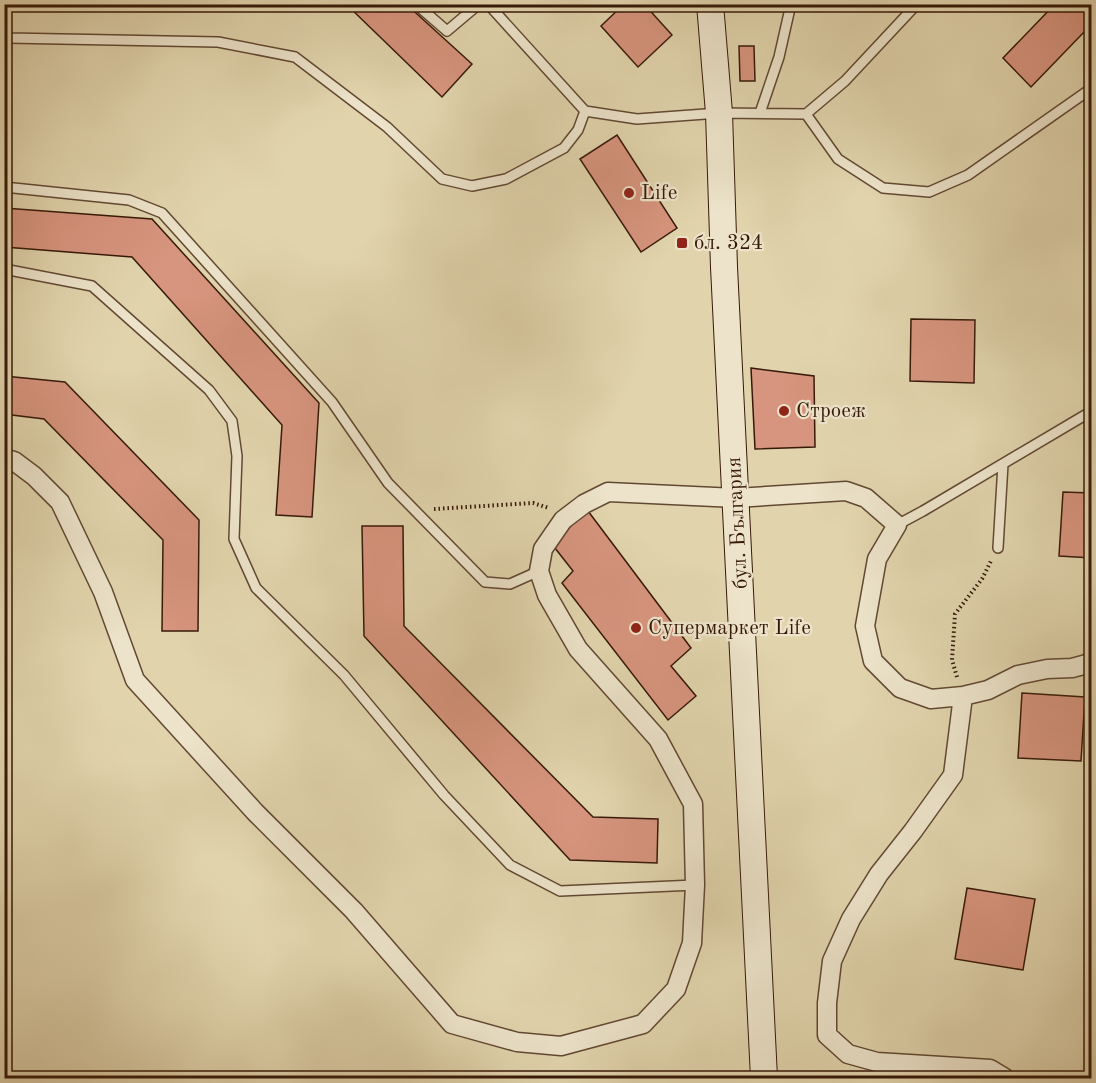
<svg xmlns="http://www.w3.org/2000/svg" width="1096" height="1083" font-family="'Old Standard TT',serif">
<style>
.building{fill:#d7947e;stroke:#371909;stroke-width:1.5}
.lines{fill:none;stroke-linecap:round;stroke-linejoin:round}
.lane-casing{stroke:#624832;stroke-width:12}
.street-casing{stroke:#624832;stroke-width:21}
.secondary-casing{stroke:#371909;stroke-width:28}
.path{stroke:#371909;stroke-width:4;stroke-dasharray:1.5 3;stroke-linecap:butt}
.lane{stroke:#ece3ca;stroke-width:9}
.street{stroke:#ece3ca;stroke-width:18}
.secondary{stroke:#ece3ca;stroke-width:26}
.poi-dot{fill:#8f2418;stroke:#ece3ca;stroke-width:2}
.labels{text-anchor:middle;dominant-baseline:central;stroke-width:4.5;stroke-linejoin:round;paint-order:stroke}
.poi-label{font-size:21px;fill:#371909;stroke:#ece3ca;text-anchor:start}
.street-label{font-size:21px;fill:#371909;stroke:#ece3ca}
</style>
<rect width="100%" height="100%" fill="#e1d4ad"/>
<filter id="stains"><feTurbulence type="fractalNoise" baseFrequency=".00333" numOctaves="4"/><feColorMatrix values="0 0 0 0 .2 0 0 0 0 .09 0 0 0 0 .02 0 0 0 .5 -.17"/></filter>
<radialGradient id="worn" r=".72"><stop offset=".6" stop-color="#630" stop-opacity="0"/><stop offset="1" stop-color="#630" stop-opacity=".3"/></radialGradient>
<path class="building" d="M346 4H406L472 64 442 97Z
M624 4H644L672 35 638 67 601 26Z
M1055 4H1092V30H1086L1031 87 1003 58Z
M739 46H754L755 81H740Z
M617 135 677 228 641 252 580 159Z
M4 208 152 219 319 403 312 517 276 515 282 425 132 257 4 247Z
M911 319 975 320 974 383 910 381Z
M751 368 814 376 815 447 755 449Z
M4 376 65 382 199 520 198 631H162L163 540 44 419 4 414Z
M1063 492 1092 493V558L1059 556Z
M588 511 691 648 671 666 696 696 668 720 562 583 573 571 551 543Z
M362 526H403L404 626 593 817 658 819 657 863 570 860 364 636Z
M1022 693 1085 697 1081 761 1018 758Z
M967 888 1035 899 1023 970 955 959Z"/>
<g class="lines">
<defs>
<path id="lane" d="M416 4 447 31 479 4
M488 4 585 111 637 119 719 113 806 114 845 81 917 4
M4 35 8 38 218 42 295 57 387 127 442 179 472 186 506 179 564 148 578 130 585 111
M760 113 779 57 791 4
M806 114 838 159 883 188 929 192 968 175 1092 88
M4 187 129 200 162 213 332 402 388 483 485 582 510 584 539 571
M4 269 92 286 209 390 232 421 237 456 234 539 256 588 344 675 444 795 510 865 560 891 695 885
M897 525 923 511 1092 411
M998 548 1003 464"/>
<path id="street" d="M4 458 14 461 34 476 60 502 103 592 135 680 255 812 354 911 452 1024 517 1042 561 1046 643 1024 676 989 692 943 695 885 693 804 658 739 578 649 547 595 539 571 543 549 563 520 584 504 608 492 736 498 846 491 866 498 897 525 877 559 865 626 873 661 900 688 931 699 963 696 988 690 1018 675 1047 669 1072 668 1087 664 1092 660
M963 696 953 775 913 831 879 874 851 919 832 961 827 1003V1035L848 1054 877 1062 990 1069 1005 1078"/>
<path id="secondary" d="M710 4 719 113 724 267 764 1078"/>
</defs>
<use href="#lane" class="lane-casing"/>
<use href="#street" class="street-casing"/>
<use href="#secondary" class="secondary-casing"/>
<path class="path" d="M434 509 533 503 549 508
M957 677 952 660 955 614 982 579 992 559"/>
<use href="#lane" class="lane"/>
<use href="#street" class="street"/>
<use href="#secondary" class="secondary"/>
</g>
<g class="poi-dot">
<circle cx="629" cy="193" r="6"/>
<rect x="676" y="237" width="12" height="12" rx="3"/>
<circle cx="784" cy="411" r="6"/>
<circle cx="636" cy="628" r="6"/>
</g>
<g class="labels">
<g class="poi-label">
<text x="641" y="193">Life</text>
<text x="694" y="243">бл. 324</text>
<text x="796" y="411">Строеж</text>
<text x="648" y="628">Супермаркет Life</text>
</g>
<g class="street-label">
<text transform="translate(738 523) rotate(-93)">бул. България</text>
</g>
</g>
<rect width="1096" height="1083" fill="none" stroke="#e1d4ad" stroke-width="24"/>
<rect x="6" y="6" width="1084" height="1071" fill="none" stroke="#371909" stroke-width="3"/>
<rect x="12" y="12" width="1072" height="1059" fill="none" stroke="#371909" stroke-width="1.5"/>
<rect width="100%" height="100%" filter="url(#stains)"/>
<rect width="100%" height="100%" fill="url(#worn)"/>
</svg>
